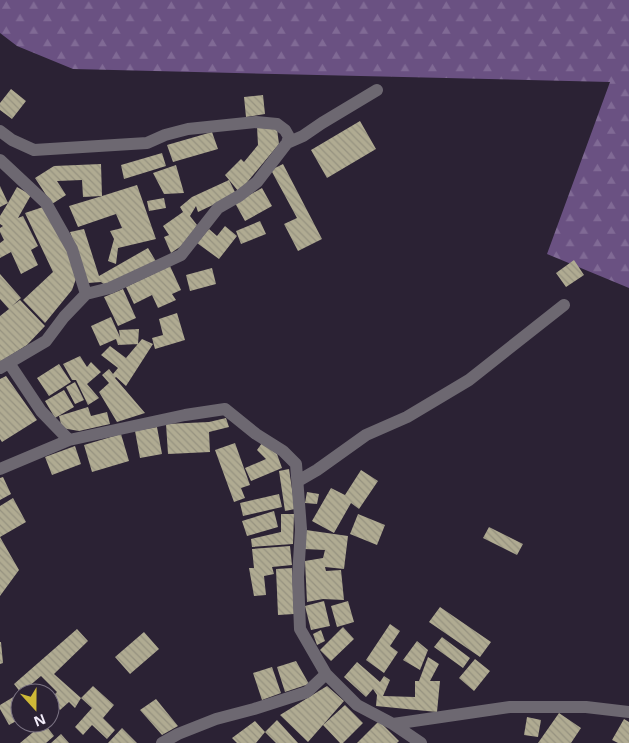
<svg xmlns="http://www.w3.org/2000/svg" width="629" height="743" font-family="'Noto Sans',sans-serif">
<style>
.forest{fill:url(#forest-firs)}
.building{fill:url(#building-back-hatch)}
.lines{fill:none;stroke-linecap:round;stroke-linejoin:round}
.minor{stroke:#6d6871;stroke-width:12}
</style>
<defs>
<pattern id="forest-firs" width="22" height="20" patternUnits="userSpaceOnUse" patternTransform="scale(1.25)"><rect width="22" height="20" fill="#6a5182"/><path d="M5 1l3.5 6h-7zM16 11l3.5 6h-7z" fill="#806a95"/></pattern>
<pattern id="building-back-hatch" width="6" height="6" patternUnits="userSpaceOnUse" patternTransform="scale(1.25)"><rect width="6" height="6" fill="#b0ab92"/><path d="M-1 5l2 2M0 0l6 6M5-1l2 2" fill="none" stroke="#969280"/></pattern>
</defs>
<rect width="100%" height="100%" fill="#2b2234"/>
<path class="forest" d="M0 0H629V288L547 254 610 82 73 69 17 46 0 33Z"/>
<path class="building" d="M11 89 26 101 12 119 0 110V103Z
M263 95 265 114 246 117 244 97Z
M360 121 376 149 327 178 311 150Z
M257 127 277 129 279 144 239 192 225 175 241 159 244 162 258 145Z
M212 132 218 149 173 162 167 145Z
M162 153 166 166 124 179 121 165Z
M101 164 102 196 137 185 156 239 118 248 116 264 108 261 114 239 110 231 122 228 116 214 78 227 69 206 102 196 83 197 82 180 57 181 66 195 52 204 35 178 54 166Z
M283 164 322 239 298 251 284 224 297 218 271 170Z
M176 165 184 193 164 194 153 173Z
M229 180 236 194 198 212 196 206 190 216 197 225 187 242 171 253 164 237 169 235 163 226 183 212 180 207 192 197Z
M0 186 8 203 17 187 31 195 18 218 23 216 38 246 31 250 38 265 21 274 11 252 0 258V243L4 240 0 232V228L3 226 0 224V216L8 203 0 207Z
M262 188 272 206 245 221 235 203Z
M164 198 166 208 149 211 147 201Z
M43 207 71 258 77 276 72 290 45 323 23 300 53 272 25 213Z
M260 221 266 234 241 244 236 231Z
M225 226 237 236 219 259 197 243 209 229 217 236Z
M84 229 99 276 148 248 157 263 107 287 101 282 88 283 70 232Z
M574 260 584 275 566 287 556 273Z
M170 266 181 290 172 294 176 300 158 308 152 295 134 304 126 287Z
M212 268 216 284 190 291 186 275Z
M0 274 21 298 12 306 20 300 45 326 27 345 0 362V316L9 309 0 299Z
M123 289 136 318 118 326 104 297Z
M177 313 185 340 155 349 152 338 163 335 159 319Z
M111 317 120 337 119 330 139 329 138 344 118 345 116 339 100 346 91 326Z
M142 339 153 344 126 386 116 377 115 378 145 413 117 422 99 392 109 383 102 375 109 369 113 374 118 368 101 355 110 346 126 358Z
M80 356 87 367 91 362 101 372 87 384 99 398 88 405 76 380H72L63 364Z
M59 364 71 382 49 396 37 378Z
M6 376 37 420 2 442 0 439V379Z
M75 382 84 400 75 404 66 387Z
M64 390 74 407 55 418 45 401Z
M88 407 91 416 107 412 110 424 79 431 62 428 59 416Z
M226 418 229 427 209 432 210 452 168 454 166 424 209 422Z
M157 427 162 454 140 458 135 431Z
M121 434 129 461 92 472 84 445Z
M235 443 250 485 241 488 245 498 234 502 215 450Z
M262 443 277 454 282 468 251 481 245 468 266 459 257 450Z
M75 446 81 464 52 475 45 457Z
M289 469 295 509 285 511 279 471Z
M361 470 378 481 359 509 351 503 334 533 312 521 331 488 345 495Z
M3 477 11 494 0 500V478Z
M307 492 319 494 317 504 305 503Z
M279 494 282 507 243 516 240 503Z
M13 498 26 522 0 537 19 570 0 596V506Z
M274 511 278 527 247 536 242 521Z
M281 514H294L293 544 252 547 251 539 281 532Z
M358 514 385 525 377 545 350 534Z
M489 527 523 544 517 555 483 538Z
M306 530 348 536 344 569 325 567 326 571 341 570 344 600 323 599 307 602 305 561 323 558 325 550 304 549Z
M290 546 292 565 272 567 274 574 264 576 266 595 254 596 249 568H254L252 549Z
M292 568 294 614 278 615 276 569Z
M324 601 330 626 311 630 305 606Z
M348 601 354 622 337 627 331 606Z
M440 607 491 642 480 657 429 622Z
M390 624 400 631 390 646 398 652 384 673 366 660Z
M343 627 354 639 331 661 320 650Z
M77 629 88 641 54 674 81 698 93 686 114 705 103 718 115 730 107 739 92 725 83 735 75 727 92 708 81 698 75 708 69 702 60 710 50 699 57 692 41 676 21 693 14 684Z
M321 630 325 641 317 645 313 634Z
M144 632 159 649 130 674 115 657Z
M442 637 470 658 463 668 434 647Z
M417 641 428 650 420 670 403 660Z
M0 642H1L3 663 0 664Z
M428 657 439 664 430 681H440L437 712 376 706 377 695 373 689 366 697 344 677 357 662 380 682 384 676 390 680 383 696 415 697V681H419Z
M475 659 490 671 474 691 459 678Z
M296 661 309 684 285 692 277 667Z
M272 667 281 693 262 700 253 673Z
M327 686 344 701 308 742 280 715Z
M20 693V719L9 725 0 709V705Z
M156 699 178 726 162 735 140 710Z
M345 705 363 723 343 743H340L323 725Z
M559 713 581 728 571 743H538Z
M527 717 541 720 538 737 524 735Z
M624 719 629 722V743H618L612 740Z
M277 720 298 743H276L265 732Z
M255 721 265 732 256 743H237L232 738Z
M379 721 399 741 397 743H357Z
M25 723H40L29 730Z
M44 723 54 736 46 743H20Z
M122 728 137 743H108Z
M61 734 69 743H51Z"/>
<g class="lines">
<path class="minor" d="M0 131 12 140 34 150 147 143 165 135 188 129 256 122 277 124 285 130 289 137 287 143
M0 160 46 203 72 249 86 294 64 317 46 341 0 368
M86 294 110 288 181 255 218 208 239 196 257 182 287 143 303 136 322 123 377 90
M9 363 41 411 69 440
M0 469 69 440 185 415 225 409 256 434 283 451 296 464 301 529 298 577 300 629 326 674 357 705 393 724 421 743
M298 481 317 470 366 435 407 417 469 380 564 305
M393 724 510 707H586L629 712
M162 743 178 734 216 719 254 709 307 692 326 674"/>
</g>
<g transform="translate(35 708) rotate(159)"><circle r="24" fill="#2b2234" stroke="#7b7383"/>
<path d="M0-4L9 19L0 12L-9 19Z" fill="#ceb837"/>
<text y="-8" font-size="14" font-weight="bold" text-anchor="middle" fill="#f3edfa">N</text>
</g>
</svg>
